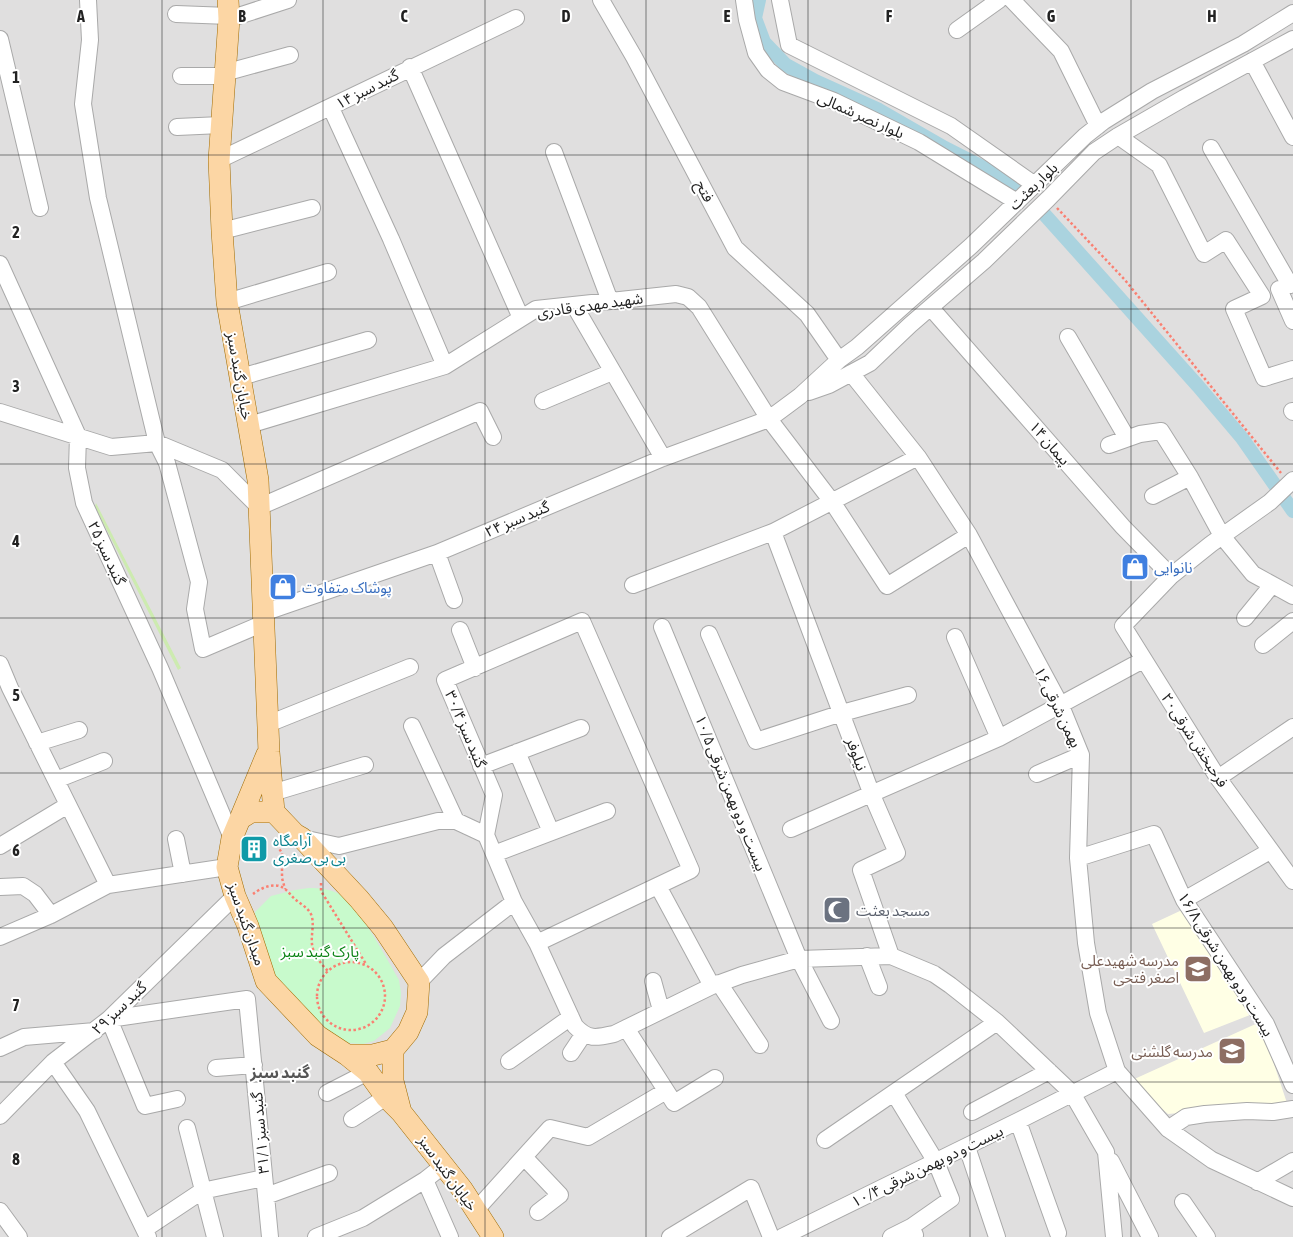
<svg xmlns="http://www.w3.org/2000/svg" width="1293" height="1237" font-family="'Asap Condensed','Noto Sans Arabic',sans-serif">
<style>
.residential{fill:#e0dfdf}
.education{fill:#ffffe5}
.grass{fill:#cdebb0}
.park{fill:#c8facc}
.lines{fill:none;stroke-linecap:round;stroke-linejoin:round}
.canal{stroke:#aad3df;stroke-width:14}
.minor-casing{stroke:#a9a9a9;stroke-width:18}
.major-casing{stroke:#a06b00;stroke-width:22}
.path{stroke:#fa8072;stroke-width:2.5;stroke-dasharray:2.5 2.5;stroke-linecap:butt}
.minor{stroke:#fff;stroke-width:16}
.major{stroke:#fcd6a4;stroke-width:21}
.grid{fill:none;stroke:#222;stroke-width:1;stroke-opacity:0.55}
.labels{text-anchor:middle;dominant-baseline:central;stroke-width:4;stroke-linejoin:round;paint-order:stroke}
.street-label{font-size:15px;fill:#222;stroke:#fff}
.shop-label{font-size:15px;fill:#366cbe;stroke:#fff;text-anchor:start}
.culture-label{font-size:15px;fill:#0d838f;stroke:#fff;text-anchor:start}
.worship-label{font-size:15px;fill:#5b616d;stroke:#fff;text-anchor:start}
.park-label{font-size:15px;fill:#0c8416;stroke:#fff}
.education-label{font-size:15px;fill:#785e54;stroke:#fff;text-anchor:end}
.neighbourhood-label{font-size:16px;font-weight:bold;fill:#555;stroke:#fff}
.grid-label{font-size:16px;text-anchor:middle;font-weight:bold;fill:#222;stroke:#fff;stroke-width:4;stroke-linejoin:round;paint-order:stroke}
</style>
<rect width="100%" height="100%" fill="#f2efe9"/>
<path class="residential" d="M0 0H1293V1237H0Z"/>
<path class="education" d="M1182 910 1255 1013 1204 1033 1152 924Z
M1260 1022 1287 1103 1168 1114 1130 1081Z"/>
<path class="grass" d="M96 503 181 668 178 670 95 507Z"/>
<path class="park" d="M309 888C320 888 330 889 339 894 359 906 387 959 399 980L401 993 400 1006 390 1028 374 1041 363 1044 347 1043 327 1034 278 981 268 961 257 927 255 912 271 896 295 890Z"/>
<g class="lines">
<path class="canal" d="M759 0 755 18 764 42 786 65 815 81 879 110 945 148 1006 179 1025 194
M1045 215 1198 386 1242 438 1293 511"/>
<defs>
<path id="minor" d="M88 0 90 40 83 104 98 198 157 443 167 463 199 582 195 609 203 649 264 623
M601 0 634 57 735 248 807 314 839 360
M744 0 747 20 756 53 768 70 783 82 834 101 919 142 1017 202
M780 0 789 45 951 126 1035 185
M1012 0 1061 51 1098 126
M176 14 229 16
M229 19 288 0
M957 30 999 0
M0 39 40 208
M1252 61 1293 137
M410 67 521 318
M224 73 290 55
M181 76H224
M331 108 391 239 445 366
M177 127 221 125
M1118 136 1159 165 1204 254 1226 240 1262 296 1234 309 1264 378 1293 369
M1211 148 1290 285
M554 152 610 301
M219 160 516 18
M222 231 312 208
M0 264 78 436 77 468 84 503 160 668 232 838
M1279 289 1293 321
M227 302 328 272
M574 305 663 458
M931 308 1123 527 1171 576
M1068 337 1127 438
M851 373 918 457 969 535 1061 706 1081 755 1078 858 1086 943 1098 1013 1117 1071 1168 1129 1212 1160 1293 1198
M241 377 368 340
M809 392 829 385 870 363 910 325 984 261 1048 199 1094 152 1118 136 1184 98 1293 39
M543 401 612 372
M1292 411 1293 412
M0 412 111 447 157 443 222 470 259 507 480 411 493 437
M249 425 445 366 536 309 676 294 688 297 699 307 769 419 833 503 887 586 969 535
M1109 445 1140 434 1161 431 1190 477 1222 536 1253 574 1293 596
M1293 480 1270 502 1211 544 1171 576 1123 626 1218 778 1293 881
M1153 496 1190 477
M773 532 872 795 897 853 861 870 891 956
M437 553 454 600
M633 585 773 532 918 457
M263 613 437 553 663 458 769 419 800 396 839 360 857 347 971 246 1085 136 1104 121 1152 91 1243 44 1293 13
M1245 618 1272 585
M662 627 799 959 831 1021
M460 630 475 668
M709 634 756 741 842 713 908 695
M955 637 999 738
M1263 645 1293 621
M0 664 10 688 108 885
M268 724 410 667
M412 726 456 821
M37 743 79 730
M517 752 551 832
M481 766 581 728
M1037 774 1081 755
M1218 778 1293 727
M56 780 104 761
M272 793 365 765
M791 829 999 738 1143 660
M486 835 494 795 445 680 582 621 691 870 537 943
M302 838 339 846 438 821H456L486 835 514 902 537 943 575 1026C588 1040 596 1038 614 1034L712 986 742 975 799 959 891 956 934 974 950 985 997 1022 1072 1093 1106 1152 1114 1237
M176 839 183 874
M0 846 68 805
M494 854 607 811
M1078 858 1154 834 1184 900 1266 1024 1293 1085
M658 886 712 986
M0 887 23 886 35 894 51 915
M1184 900 1270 851
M0 937 51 915 108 885 227 867
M867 956 879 987
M653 981 661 1010
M419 982 444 956 514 902
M719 983 760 1045
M247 999 270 1237
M109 1019 247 999
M109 1019 145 1106 177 1099
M626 1028 674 1103 715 1078
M0 1048 24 1037 95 1031
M571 1053 583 1035
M509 1061 571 1017
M53 1062 87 1111 148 1237
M216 1068 254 1065
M327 1093 368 1072
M894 1093 936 1162 951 1199 911 1227
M972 1112 1049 1071
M0 1116 53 1062 109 1019 235 896
M352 1119 386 1097
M1018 1121 1058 1233
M187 1128 215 1237
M1168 1129 1186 1117 1205 1114 1247 1111 1273 1112 1293 1109
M825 1140 997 1022
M967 1147 997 1237
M524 1157 560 1195 538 1212
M1111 1161 1150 1237
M425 1180 450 1237
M1257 1182 1293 1161
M266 1196 329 1173
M1183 1202 1207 1237
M476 1210 550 1128 588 1137 666 1091
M0 1211 19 1237
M145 1229 202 1191 264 1178
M316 1237 363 1218 425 1180 444 1165
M670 1237 751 1188 771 1237
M782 1237 1018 1121 1117 1071
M891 1237 911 1227 915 1235"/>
<path id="major" d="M228 0 229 19 219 160 222 231 227 302 258 480 269 752 274 812
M251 812H274L295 834 302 838 359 899 383 928 419 982 417 1012 408 1032 393 1050 373 1055H347L318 1036 266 981 248 926 235 896 227 867 232 838 240 819Z
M240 819 267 754
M347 1055 368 1072 386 1097 401 1112 393 1081V1050
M401 1112 462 1189 493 1237"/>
</defs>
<use href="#minor" class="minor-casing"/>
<use href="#major" class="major-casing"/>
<path class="path" d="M1057 208 1125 280 1281 473
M274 841 282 853V878L285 889
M321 883V891L366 964
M253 894C261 888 275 881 285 889 289 892 292 897 296 900 302 905 310 909 312 917 314 926 311 935 312 944 313 954 321 964 328 971
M317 996a34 34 0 1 1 68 0a34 34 0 1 1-68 0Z"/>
<use href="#minor" class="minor"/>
<use href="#major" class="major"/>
</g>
<path class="grid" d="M162 0V1237M323 0V1237M485 0V1237M646 0V1237M808 0V1237M970 0V1237M1131 0V1237M0 155H1293M0 309H1293M0 464H1293M0 618H1293M0 773H1293M0 928H1293M0 1082H1293"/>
<defs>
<symbol id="shop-square" viewBox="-11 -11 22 22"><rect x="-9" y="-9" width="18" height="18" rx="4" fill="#3f7fe0" stroke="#fff"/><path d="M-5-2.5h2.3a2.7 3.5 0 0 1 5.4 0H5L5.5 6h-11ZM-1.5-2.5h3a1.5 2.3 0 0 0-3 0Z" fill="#fff"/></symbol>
<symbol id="building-square" viewBox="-11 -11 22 22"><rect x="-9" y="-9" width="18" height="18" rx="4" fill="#0f9aa8" stroke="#fff"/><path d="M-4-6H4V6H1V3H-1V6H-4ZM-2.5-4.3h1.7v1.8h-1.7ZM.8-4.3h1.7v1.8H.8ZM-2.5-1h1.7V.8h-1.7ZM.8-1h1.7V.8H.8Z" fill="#fff"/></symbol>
<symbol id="mosque-square" viewBox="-11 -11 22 22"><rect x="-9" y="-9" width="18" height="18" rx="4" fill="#6b7280" stroke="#fff"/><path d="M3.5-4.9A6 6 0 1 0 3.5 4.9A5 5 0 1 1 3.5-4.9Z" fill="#fff"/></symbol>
<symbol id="school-square" viewBox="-11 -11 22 22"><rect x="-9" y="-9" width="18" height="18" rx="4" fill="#8d6e63" stroke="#fff"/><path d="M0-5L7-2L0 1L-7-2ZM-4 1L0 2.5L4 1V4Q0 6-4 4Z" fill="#fff"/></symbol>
</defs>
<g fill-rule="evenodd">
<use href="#shop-square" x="1119" y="551" width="32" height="32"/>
<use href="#shop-square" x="267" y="571" width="32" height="32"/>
<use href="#building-square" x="238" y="833" width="32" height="32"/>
<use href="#mosque-square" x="821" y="894" width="32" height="32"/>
<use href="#school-square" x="1182" y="953" width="32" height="32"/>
<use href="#school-square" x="1216" y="1035" width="32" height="32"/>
</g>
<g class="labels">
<g class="street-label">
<text transform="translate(367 89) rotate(-27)">گنبد سبز ۱۴</text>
<text transform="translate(861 115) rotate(24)">بلوار نصر شمالی</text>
<text transform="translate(1033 186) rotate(-44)">بلوار بعثت</text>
<text transform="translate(705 191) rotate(62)">فتح</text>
<text transform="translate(590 305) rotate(-8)">شهید مهدی قادری</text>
<text transform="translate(240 376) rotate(80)">خیابان گنبد سبز</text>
<text transform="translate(1050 443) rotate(49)">پیمان ۱۴</text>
<text transform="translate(517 519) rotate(-23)">گنبد سبز ۲۴</text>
<text transform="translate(107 553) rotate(65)">گنبد سبز ۲۵</text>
<text transform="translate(1058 707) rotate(64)">بهمن شرقی ۱۶</text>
<text transform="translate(466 729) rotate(67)">گنبد سبز ۳۰/۴</text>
<text transform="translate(1195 740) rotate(57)">فرحبخش شرقی۲۰</text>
<text transform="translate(857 754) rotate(70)">نیلوفر</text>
<text transform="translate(731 793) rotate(68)">بیست و دو بهمن شرقی ۱۰/۵</text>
<text transform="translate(247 924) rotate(71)">میدان گنبد سبز</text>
<text transform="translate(1226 964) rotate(58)">بیست و دو بهمن شرقی ۱۶/۸</text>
<text transform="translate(119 1008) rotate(-43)">گنبد سبز ۲۹</text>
<text transform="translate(260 1133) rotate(-95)">گنبد سبز ۳۱/۱</text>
<text transform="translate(927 1166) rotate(-26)">بیست و دو بهمن شرقی ۱۰/۴</text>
<text transform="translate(448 1173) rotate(54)">خیابان گنبد سبز</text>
</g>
<g class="shop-label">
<text x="1154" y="567">نانوایی</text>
<text x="302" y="587">پوشاک متفاوت</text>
</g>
<g class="culture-label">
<text x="273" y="840">آرامگاه<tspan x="273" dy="17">بی بی صغری</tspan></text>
</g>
<g class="worship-label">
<text x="856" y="910">مسجد بعثت</text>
</g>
<g class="park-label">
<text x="320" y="951">پارک گنبد سبز</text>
</g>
<g class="education-label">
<text x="1179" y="960">مدرسه شهیدعلی<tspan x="1179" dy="17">اصغر فتحی</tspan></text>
<text x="1213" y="1051">مدرسه گلشنی</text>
</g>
<g class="neighbourhood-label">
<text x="280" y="1072">گنبد سبز</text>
</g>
</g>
<g class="grid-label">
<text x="81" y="22">A</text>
<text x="242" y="22">B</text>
<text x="404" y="22">C</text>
<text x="566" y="22">D</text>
<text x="727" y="22">E</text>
<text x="889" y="22">F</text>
<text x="1051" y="22">G</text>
<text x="1212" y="22">H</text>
<text x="16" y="83">1</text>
<text x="16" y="238">2</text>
<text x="16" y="392">3</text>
<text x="16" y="547">4</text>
<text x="16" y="701">5</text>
<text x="16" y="856">6</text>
<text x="16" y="1011">7</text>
<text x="16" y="1165">8</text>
</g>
</svg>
